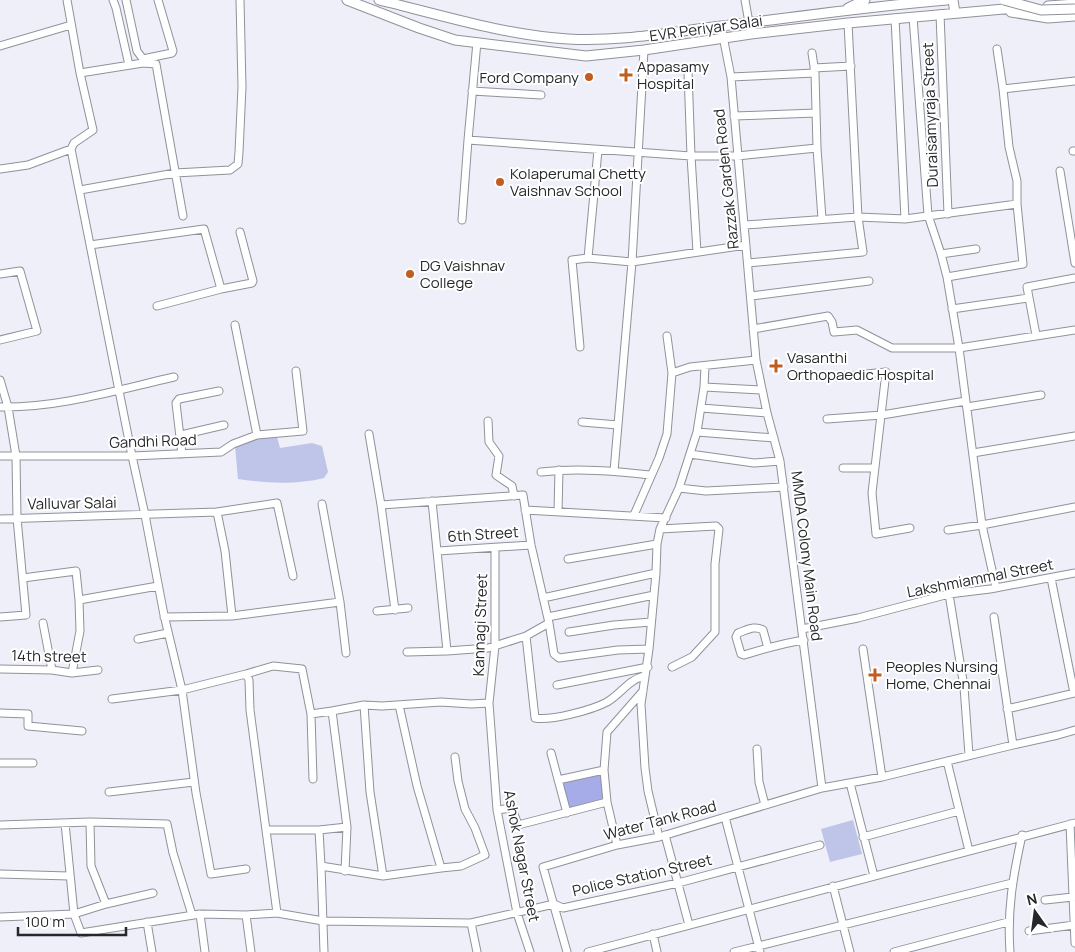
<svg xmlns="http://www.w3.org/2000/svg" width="1075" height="952" font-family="Manrope,sans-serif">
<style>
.green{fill:#bfc4e9}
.forest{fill:#a5ace8}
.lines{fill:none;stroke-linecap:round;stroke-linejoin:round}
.minor-casing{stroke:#90929a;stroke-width:9}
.major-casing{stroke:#90929a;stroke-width:11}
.minor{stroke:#fff;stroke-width:7}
.major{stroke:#fff;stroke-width:9}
.major-bridge-casing{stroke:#90929a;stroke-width:11;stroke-linecap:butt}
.major-bridge{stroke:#fff;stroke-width:9}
.poi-dot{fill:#bf5e1e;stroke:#fff;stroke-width:2}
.labels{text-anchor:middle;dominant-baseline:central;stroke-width:4;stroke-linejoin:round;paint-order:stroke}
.street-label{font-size:15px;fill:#26272a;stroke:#fff}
.poi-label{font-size:15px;fill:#26272a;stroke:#fff;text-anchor:start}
</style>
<rect width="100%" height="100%" fill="#eeeff8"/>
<path class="green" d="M277 437 280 448 312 443 322 446 328 472 324 478C297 485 266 483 238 479L235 446 257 438Z
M853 820 862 854 830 862 821 829Z"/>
<path class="forest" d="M602 772 605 802 567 811 559 781Z"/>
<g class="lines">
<defs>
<path id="minor" d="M67 0 80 73 93 130 74 143 71 149 132 456 145 515 164 615 182 690 196 793 211 874 246 869
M113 0 116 8 129 65
M126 0 137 51 143 59 172 53 173 51 158 0
M745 0 751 34
M940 14 948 214
M913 17 928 215 941 254 947 277 959 348 982 525 996 588
M895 18 905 219
M721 26 731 77 756 360 767 413 780 461 822 788
M0 46 71 25
M997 49 1003 89
M812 53 815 73 817 148 822 219
M814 68 851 66
M688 72 691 156 697 252
M80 73 143 63 156 64 183 216
M731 77 815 73
M472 91 541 95
M734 116 816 113
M468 140 691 156H737L817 148
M1073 151H1075
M0 169 28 165 71 149
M1060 171 1075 263
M80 190 175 173 230 170 238 164 239 152 242 87 240 0
M462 220 468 140 477 42
M745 225 858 217 905 219 1017 204
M90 245 204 229 221 289
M941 254 976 249
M588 258 598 150
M748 263 863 252 858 217 848 23
M0 274 20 271 37 331 0 340
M947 277 1023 264 1017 204V181L1009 147 1003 89 1075 81
M751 296 869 281
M157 306 221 289 252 283 253 281 240 232
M952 309 1028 298
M235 325 257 435
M753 329 828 316 832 322 834 332 857 330 892 348H959L1075 330
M1036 335 1027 287 1075 278
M667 336 672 373
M580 347 572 260 588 258 632 262 746 245
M838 377 886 372 872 493 876 534 910 528
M0 380 8 407 16 456 17 518 26 615 0 617
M704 387 761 390
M0 407C59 408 117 390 174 377
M967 407 1041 395
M701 408 767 413
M827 419 882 415 966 401
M488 421 489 442 499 456 496 475 512 486 514 496
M582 422 618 425
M697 432 774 438
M369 434 381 505 395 610
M181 435 224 425
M973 453 1075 436
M182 454 176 403 179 399 219 391
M690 454 754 463 780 461
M0 456H132L221 452 233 444 257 435 303 431 296 371
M843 468H875
M614 471 632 262 644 50
M541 472C578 468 614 471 650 475
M679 488 706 491 784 487
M432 501 447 651 488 648 526 636
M322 504 340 602 346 653
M381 505 523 495 531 545 549 623 526 636 535 718C551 721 592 710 607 702 621 694 628 680 644 676
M525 510 666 518
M217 512 277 503 293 576
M558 512 559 470
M634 515 659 458 667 434 672 373 690 367 756 360
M0 519 217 512 225 551 232 616
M660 529 716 526 719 529 715 564V632L692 657 672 667
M948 530 982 525 1075 507
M495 548V646L489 703 497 810 517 913 530 952
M438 551 531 545
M568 559 657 544
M23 578 76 571 79 600 158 586
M1051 578 1074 693
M949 594 964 687 969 755
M543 598 656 573
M377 611 408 608
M164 617 232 616 340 602
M548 617 654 595
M994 617 1013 745
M43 623 52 670
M549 623 554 654 559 658 618 650 649 649
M802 629 858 618 949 594 990 589 1075 573
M569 632 614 625 651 622
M138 639 168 633
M768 648 763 630C755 625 747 630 738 633L736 637 741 654 744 655C764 649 783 643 804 640
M863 649 882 777
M407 652 447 651
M0 669 52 670 72 673 98 670
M72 673 80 631 79 600
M246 674 273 666 302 669 311 714 332 711
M557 685 648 667
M112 699 182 690 246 674 249 680 250 710 277 913
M364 705 370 792 383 876
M1007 709 1075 693
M0 713 28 714V726L82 731
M311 714 313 779
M757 749 759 782 765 805
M551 753 567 813
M947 761 969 851
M0 763H33
M558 780 604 770
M850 783 874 876
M109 792 194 782
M497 810 512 808 518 825 607 802
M725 817 760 952
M90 822 91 866 106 904
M65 823 74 914 81 933 200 914 246 915 277 913 323 921 471 923 554 904
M1070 824 1075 943
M0 825 90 822 167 824 173 853 192 915
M267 830H319L347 827
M319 830 321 866 324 952
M665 835 689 925
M659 837 648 791 645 768 641 704 649 649 656 573 657 544 660 529 679 488 697 432 704 387 705 366
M863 837 959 811
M617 845 607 802 604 770 607 732 643 691
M321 866 383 876 441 868 417 786 399 705
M441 868 461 866 485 855 475 828 465 809 458 781 455 757
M345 871 347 827 332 711 364 705 382 706 441 702 471 704 489 703
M0 874 69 876
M833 886 850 952
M1045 900 1073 897
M554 904 563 908 678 883 820 845
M200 914 205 952
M246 915 251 952
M0 917 74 914 106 904 153 893
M147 922 152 952
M471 923 477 952
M1029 931 1074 925
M653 934 657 952
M567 952 543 867 617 845 659 837 822 788 882 777 1013 745 1058 735 1075 730
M588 952 1075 823
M734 952 1012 883
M894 952 1008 922
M1010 952C1007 910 1013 876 1022 835"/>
<path id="major" d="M347 0 419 28 455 40 586 56 644 50 751 34 848 23 1027 7
M379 0C441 15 504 35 568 39 620 42 670 32 722 26 797 17 872 6 947 0
M953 0 955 13
M1048 6 1075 4
M848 8 865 0
M1011 12 1048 18 1075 16"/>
</defs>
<use href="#minor" class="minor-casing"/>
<use href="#major" class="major-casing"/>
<use href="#minor" class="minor"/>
<use href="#major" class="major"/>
<defs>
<path id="major-bridge" d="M1004 0 1041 10 1075 9"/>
</defs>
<use href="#major-bridge" class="major-bridge-casing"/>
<use href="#major-bridge" class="major-bridge"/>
</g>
<g class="poi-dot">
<path d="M623.5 67.5h5v5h5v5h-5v5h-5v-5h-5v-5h5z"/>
<circle cx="589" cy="77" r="5"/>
<circle cx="500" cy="182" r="5"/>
<circle cx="410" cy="274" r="5"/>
<path d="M773.5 358.5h5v5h5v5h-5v5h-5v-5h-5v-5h5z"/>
<path d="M872.5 667.5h5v5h5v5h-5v5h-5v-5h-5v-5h5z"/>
</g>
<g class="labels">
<g class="street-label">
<text transform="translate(706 28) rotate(-8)">EVR Periyar Salai</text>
<text transform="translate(930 115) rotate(-92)">Duraisamyraja Street</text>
<text transform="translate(726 179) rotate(-96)">Razzak Garden Road</text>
<text transform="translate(153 441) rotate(-2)">Gandhi Road</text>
<text transform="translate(72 503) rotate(-1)">Valluvar Salai</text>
<text transform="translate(483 534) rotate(-4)">6th Street</text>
<text transform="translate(807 556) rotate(83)">MMDA Colony Main Road</text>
<text transform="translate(980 578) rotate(-11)">Lakshmiammal Street</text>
<text transform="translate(480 625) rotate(-88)">Kannagi Street</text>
<text transform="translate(49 656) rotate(1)">14th street</text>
<text transform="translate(660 820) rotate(-15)">Water Tank Road</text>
<text transform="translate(522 856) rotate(79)">Ashok Nagar Street</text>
<text transform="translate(642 875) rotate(-13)">Police Station Street</text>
</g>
<g class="poi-label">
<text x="637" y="66">Appasamy<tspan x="637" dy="17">Hospital</tspan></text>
<text x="579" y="77" text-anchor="end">Ford Company</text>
<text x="510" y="173">Kolaperumal Chetty<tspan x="510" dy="17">Vaishnav School</tspan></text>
<text x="420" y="265">DG Vaishnav<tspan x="420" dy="17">College</tspan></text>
<text x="787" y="357">Vasanthi<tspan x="787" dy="17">Orthopaedic Hospital</tspan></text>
<text x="886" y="666">Peoples Nursing<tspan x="886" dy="17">Home, Chennai</tspan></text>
</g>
</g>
<g transform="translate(1035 912) rotate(346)" stroke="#ffffff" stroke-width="4" paint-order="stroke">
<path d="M0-4L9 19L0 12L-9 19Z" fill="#26272a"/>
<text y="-8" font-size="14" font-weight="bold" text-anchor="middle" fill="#26272a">N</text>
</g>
<path d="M18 927v8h108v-8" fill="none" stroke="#26272a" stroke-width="2.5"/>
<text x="25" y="927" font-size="15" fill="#26272a" stroke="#ffffff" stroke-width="4" paint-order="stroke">100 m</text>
</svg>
